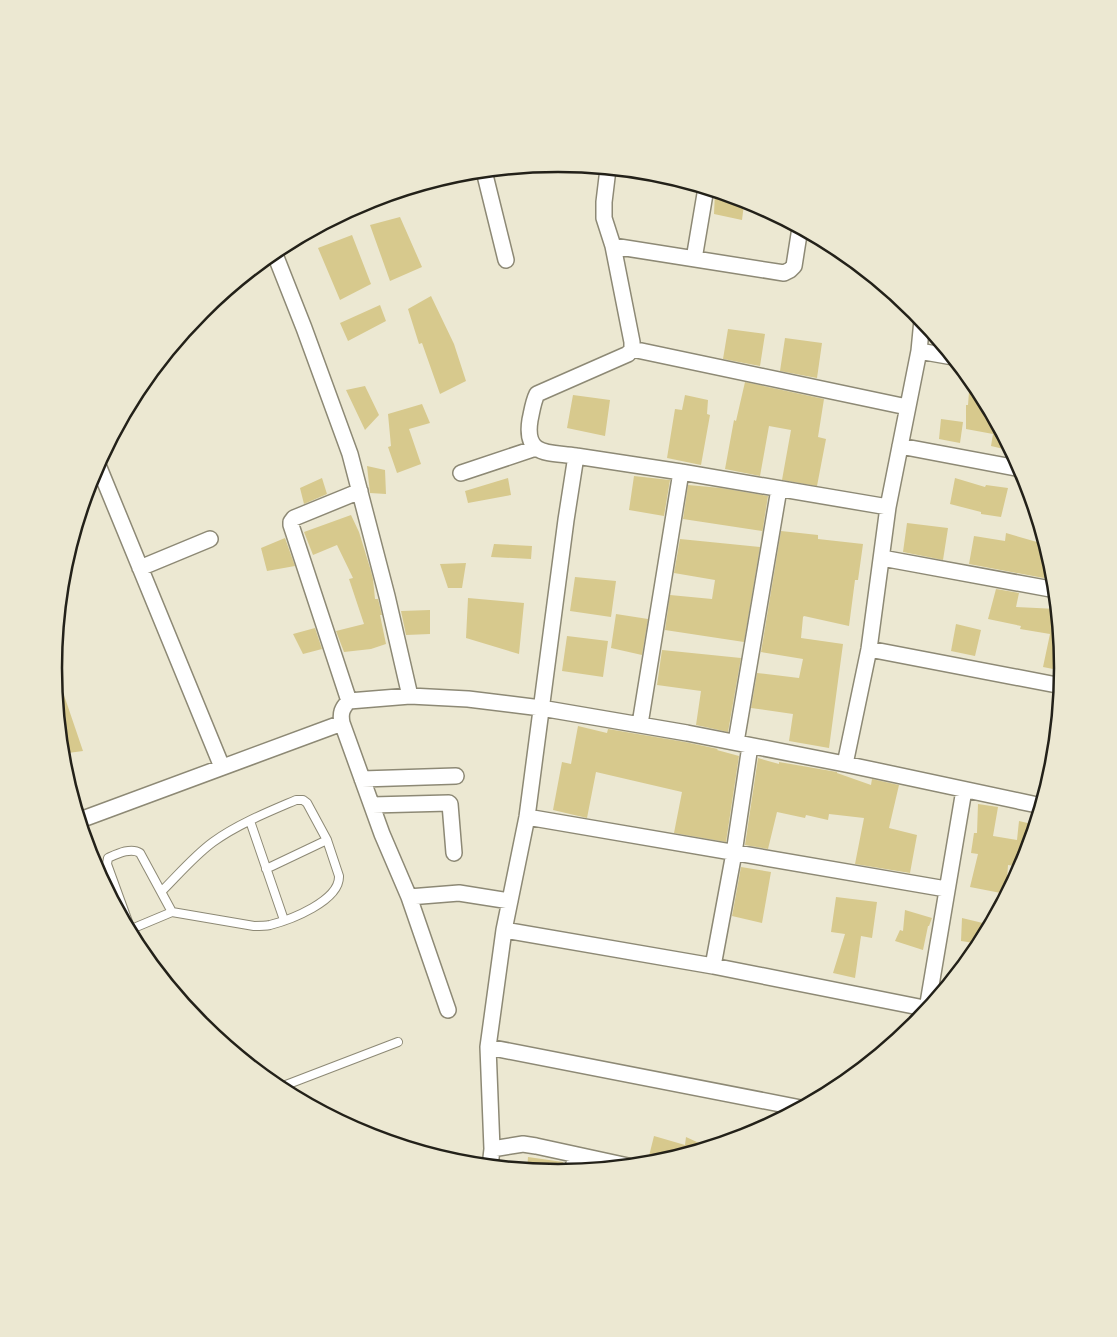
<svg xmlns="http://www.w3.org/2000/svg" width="1117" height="1337" font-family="Karla,sans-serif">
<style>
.building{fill:#d7c98d}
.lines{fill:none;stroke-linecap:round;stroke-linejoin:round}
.lane-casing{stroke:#8d8975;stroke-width:10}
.street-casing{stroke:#8d8975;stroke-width:18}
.lane{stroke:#fff;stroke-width:8}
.street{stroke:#fff;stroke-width:15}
.rim{fill:none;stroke:#232119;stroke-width:2.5}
</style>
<rect width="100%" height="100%" fill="#ece8d2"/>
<path class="building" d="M715 191 739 198 738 203 744 204 742 220 714 214Z
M400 217 422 267 390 281 370 225Z
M352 235 371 284 340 300 318 248Z
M431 296 454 344 466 381 440 394 422 343 419 344 408 309Z
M380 305 386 321 348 341 340 323Z
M728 329 765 334 760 366 723 359Z
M785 338 822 343 817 378 780 371Z
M970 379 978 388 1012 451 991 446 993 434 966 429V405H968Z
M745 382 824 399 818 437 826 439 817 486 782 480 791 430 769 426 760 476 725 469 734 420 736 421Z
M365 386 379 415 365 430 346 390Z
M573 395 610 400 605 436 567 428Z
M685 395 708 400 707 414 710 415 701 465 667 458 675 409 682 410Z
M422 404 430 423 409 429 421 464 397 473 388 447 391 446 388 414Z
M941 419 963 422 960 443 939 439Z
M367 466 385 470 386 494 370 493Z
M634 476 670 480 664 516 629 510Z
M322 478 327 494 304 504 300 488Z
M508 478 511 495 468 503 465 491Z
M955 478 985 487 986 485 1008 488 1001 517 981 514V512L950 504Z
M688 485 721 488 768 496 761 541 762 531 683 519Z
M351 515 359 532 371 571 373 579 375 599H378L382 615H380L386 644 371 649 344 652 336 631 364 624 349 579 353 578 337 545 313 555 304 532Z
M907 523 948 528 943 560 903 552Z
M1040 525 1052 564 1049 579 969 564 974 536 1005 541 1006 533 1037 542Z
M781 531 818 535V539L863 544 858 580H855L849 626 804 616 803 617 801 638 843 644 829 748 789 741 793 714 751 708 757 673 799 678 803 659 761 652Z
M285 538 295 566 267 571 261 548Z
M680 539 760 547 744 642 665 630 670 595 712 599 715 580 674 573Z
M494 544 532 546 531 559 491 557Z
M466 563 462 588H448L440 564Z
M575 577 616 581 611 617 570 611Z
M996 589 1019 593 1016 607 1057 609 1063 671 1043 667 1050 634 1020 629 1021 626 988 619Z
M468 598 524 603 519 654 466 638Z
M430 610V634L406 635 401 611Z
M616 614 648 619 642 655 611 648Z
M956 624 981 630 975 656 951 651Z
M315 628 322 649 303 654 293 634Z
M567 636 608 641 603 677 562 671Z
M662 650 741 658 728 732 696 725 701 691 657 685Z
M59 682 66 701 83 751 68 753 60 733 55 683Z
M578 726 607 733 608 729 685 742 718 749 717 750 739 756 726 842 674 833 682 792 596 772 587 818 553 810 562 762 571 764Z
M758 758 779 764V762L837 772V773L871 785 872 779 899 785 889 828 917 835 910 873 855 864 864 818 829 814 828 820 806 815 805 818 777 812 768 849 745 845Z
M978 804 998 807 993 836 1017 840 1019 821 1036 825 1025 862 1022 867 1008 865 1006 894 970 887 978 854 971 853 974 833H977Z
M741 867 771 872 762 923 732 916Z
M836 897 877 902 872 938 861 936 855 978 833 973 845 934 831 932Z
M905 910 932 918 929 926H928L923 950 895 941 900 930 903 931Z
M962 918 991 925 981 944 961 941Z
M654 1136 685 1145 686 1137 710 1148 670 1160 649 1156Z
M528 1157 563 1162 561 1173 527 1170Z"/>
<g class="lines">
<defs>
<path id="lane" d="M250 821 284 920
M266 869 327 840
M129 930 172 912 254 926C259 926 265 926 270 925 290 920 340 901 339 876L327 840 307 803 303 800H296C268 812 238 824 213 842 194 856 178 875 162 891
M144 955 131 930 107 864 108 858C117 854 131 847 140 853L172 912
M278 1088 398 1042"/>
<path id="street" d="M484 171 506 260
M613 246 784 273 790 270 794 266 800 228
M274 252 304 328 350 454 387 596 410 696
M694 259 706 188
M632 349 907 407
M919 351 953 357
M900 446 1022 469
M576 456 681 472 888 507
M98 465 222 767
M461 473 536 448
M882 558 1056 590
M140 568 210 539
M869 649 1062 686
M349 701 291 525V522L294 518 360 491
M640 724 681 472
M736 742 779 489
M845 764 869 649 888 507 919 351 922 320
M362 779 456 776
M372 805 449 803 450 804 454 853
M527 817 946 889
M80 820 342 723
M409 897 459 893 510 901
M504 930 713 966 929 1009
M713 966 734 853 750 746
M927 1009 964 790
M448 1010 409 897 382 834 342 723C340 713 342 708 349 701L410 696 468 699 541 708 687 733 845 764 1042 806
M488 1047 801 1108
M492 1149 523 1144 536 1146 628 1166
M490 1167 492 1149 488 1047 504 930 527 817 566 520 576 456C549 452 524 457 530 420 532 411 533 402 537 394L628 354 632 349V342L613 246 604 218V202L608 169
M572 1172 576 1155"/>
</defs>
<use href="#lane" class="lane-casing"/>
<use href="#street" class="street-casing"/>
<use href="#lane" class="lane"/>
<use href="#street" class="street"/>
</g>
<path d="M0 0H1117V1337H0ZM62 668a496 496 0 1 1 992 0a496 496 0 1 1-992 0Z" fill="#ece8d2" fill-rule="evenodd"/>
<path class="rim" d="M62 668a496 496 0 1 1 992 0a496 496 0 1 1-992 0Z"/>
</svg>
